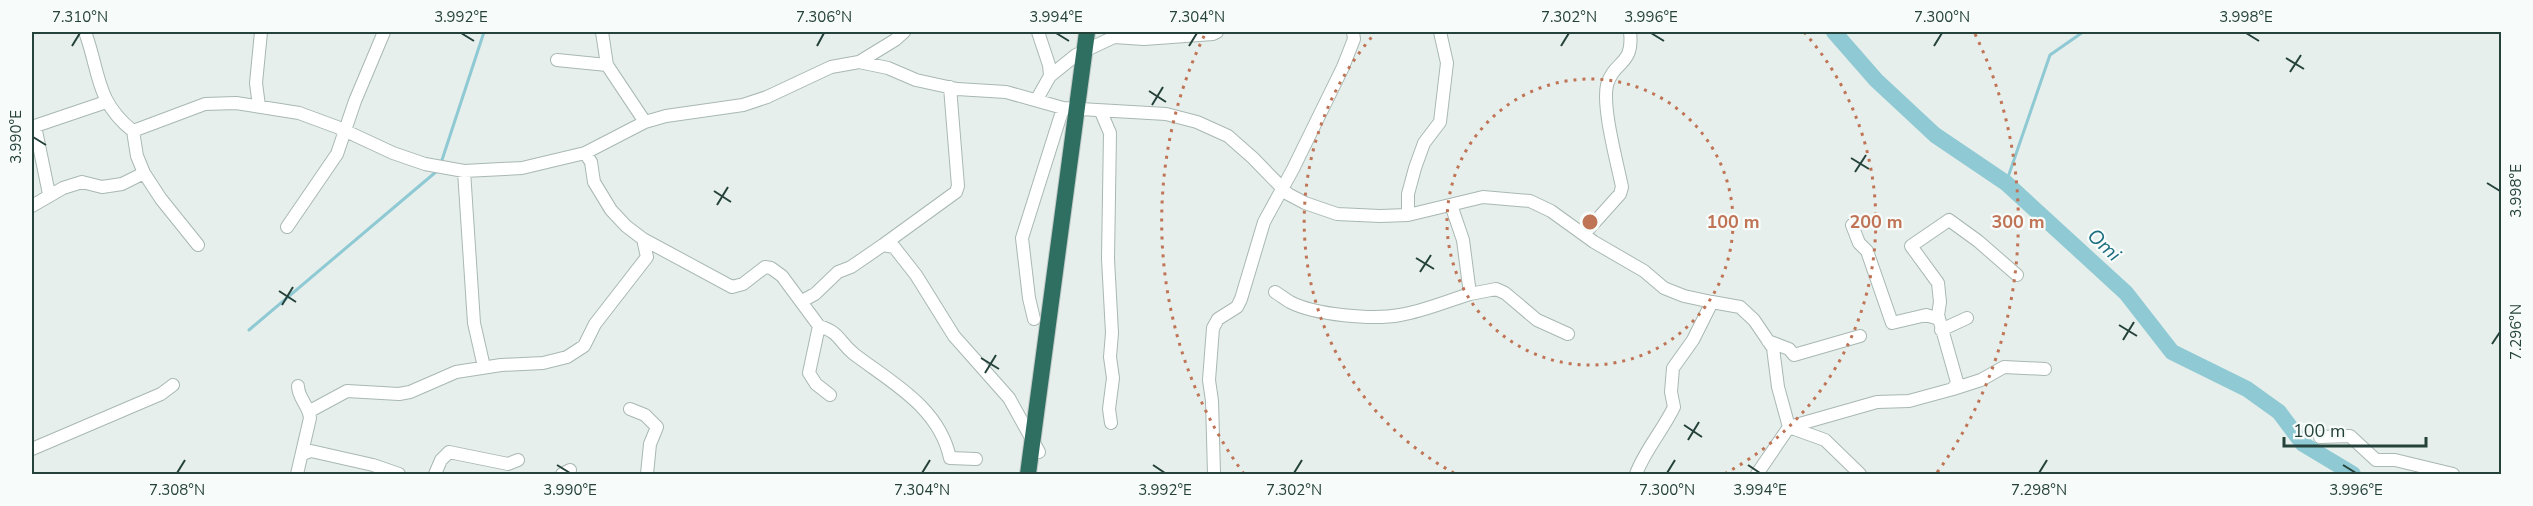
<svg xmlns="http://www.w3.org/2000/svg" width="2533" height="506" font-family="'Nunito Sans',sans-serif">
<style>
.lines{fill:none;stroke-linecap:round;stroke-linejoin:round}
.stream{stroke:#8ec9d4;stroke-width:3}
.river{stroke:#8ec9d4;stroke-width:16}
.minor-casing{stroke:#a8b8b2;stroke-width:14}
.highway-casing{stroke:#c2cac8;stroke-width:18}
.minor{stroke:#fff;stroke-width:12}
.highway{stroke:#2f6f62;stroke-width:16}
.ticks{fill:none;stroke:#24423a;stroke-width:2}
.ring{fill:none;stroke:#c07456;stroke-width:3;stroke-dasharray:3 6}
.labels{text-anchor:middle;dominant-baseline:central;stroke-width:4.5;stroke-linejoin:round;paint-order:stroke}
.water-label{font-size:20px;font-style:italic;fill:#1c6f80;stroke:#f7fbf9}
.centre{fill:#c07456;stroke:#f7fbf9;stroke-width:3}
.ring-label{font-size:18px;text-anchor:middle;font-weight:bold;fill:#c07456;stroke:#f7fbf9;stroke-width:4.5;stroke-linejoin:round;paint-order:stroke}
.neatline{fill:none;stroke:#24423a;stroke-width:2}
.ticks-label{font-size:15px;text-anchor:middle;fill:#24423a}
</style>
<rect width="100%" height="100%" fill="#e6efeb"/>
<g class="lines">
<path class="stream" d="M441 163 484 32
M2006 183 2050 55 2083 32
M249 330 437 171"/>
<path class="river" d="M1834 32 1876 80 1935 135 2006 183 2126 293 2172 352 2247 389 2279 412 2303 444 2353 474"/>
<defs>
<path id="minor" d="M85 32C100 72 95 101 133 131L137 156 144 173 161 199 198 245
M602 32 607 65 645 122
M557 60 607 65
M859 62 895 40 904 32
M1050 76 1076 55 1114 37 1144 39 1213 34 1217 32
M1037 99 1050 76 1049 65 1038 32
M259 106 256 83 261 32
M1101 112 1110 133 1108 259 1112 333 1110 357 1113 378 1109 409 1111 423
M133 131 205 104 236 103 299 113 337 127 393 153 425 164 464 171 522 168 585 153 645 122 666 116 743 105 767 97 831 67 859 62 888 68 916 80 957 89 1006 92 1063 108 1166 114 1197 122 1228 136 1253 158 1288 194 1305 203 1337 214 1380 216 1408 215 1483 197 1530 201 1551 211 1594 242 1644 271 1664 288 1684 296 1712 302
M585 153 591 162 594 182 611 210 626 226 643 239 732 287 743 284 765 267 771 268 782 276 819 326 809 373 816 384 830 395
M464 171 474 323 484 367
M49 194 35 126 106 102
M32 206 63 188 82 182 102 187 122 184 144 173
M1408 215V194L1415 168 1424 143 1440 122 1447 63 1440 32
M1852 225 1859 243 1867 251 1892 323 1926 315 1939 319
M287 227 337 154 355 101 384 32
M1585 233 1620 194 1622 187C1617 162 1602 108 1607 85 1614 60 1634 66 1630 32
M883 245 956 192 958 186 950 87
M1275 292C1280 295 1285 299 1290 302 1315 315 1373 320 1400 315 1424 311 1447 301 1470 294L1463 240 1451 205
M1470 294 1496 289 1505 293 1537 320 1568 334
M802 301 815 294 838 272 851 267 883 245 894 247 916 275 954 336 1009 398 1039 452
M1034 319 1029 298 1022 238 1063 108
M819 326C841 333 838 341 854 354 892 383 939 407 950 458L976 459
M1941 330 1967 318
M1768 341 1789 349 1794 355 1860 336
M1953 389 1981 380 2004 367 2045 369
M630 409 645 415 657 427 650 444 647 474
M310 411 347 391 399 394 410 392 456 372 501 365 543 363 567 357 584 346 595 324 647 257 643 239
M1789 427 1825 440 1860 474
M2320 437 2350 436 2376 460H2395L2453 474
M32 449 161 394 173 385
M303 454 311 451 373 465 399 474
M297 474 310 418C309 406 298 398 298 386
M435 474 441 460 449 452 508 464 518 460
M562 474 570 470
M1214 474 1212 401 1209 380 1213 328 1218 319 1237 307 1241 299 1264 222 1293 169 1343 67 1354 39 1353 32
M1636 474C1645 450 1663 430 1674 407L1671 392 1673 368 1693 340 1712 302 1740 307 1754 320 1773 348 1778 387 1789 427
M1757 474 1789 427 1877 402 1909 401 1953 389 1957 382 1938 315 1940 302 1938 283 1911 246 1949 220 1978 241 2017 275"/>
<path id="highway" d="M1028 474 1087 32"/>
</defs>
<use href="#minor" class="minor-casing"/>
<use href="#highway" class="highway-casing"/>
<use href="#minor" class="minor"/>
<use href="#highway" class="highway"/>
</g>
<path class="ticks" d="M461 33 474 41M1056 33 1069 41M1651 33 1664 41M2246 33 2259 41M72 46 80 33M817 46 824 33M1189 46 1197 33M1561 46 1569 33M1934 46 1942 33M2286 58 2304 69M2290 72 2301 55M1149 91 1166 102M1152 105 1163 87M33 137 46 145M1851 158 1869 169M1855 172 1866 155M2487 183 2500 191M714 191 731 202M717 205 728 187M1416 258 1434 269M1420 272 1431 255M279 291 296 302M282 305 293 287M2119 325 2137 336M2123 340 2134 322M2492 344 2500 332M981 358 999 369M985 373 996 355M1684 425 1702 437M1688 440 1699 422M557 465 570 473M1153 465 1165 473M1748 465 1760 473M2343 465 2356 473M177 473 185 460M922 473 930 460M1294 473 1302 460M1667 473 1675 460M2039 473 2047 460"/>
<g class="ring">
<circle cx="1590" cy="222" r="143"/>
<path d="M1454 473A286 286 0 0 1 1376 32M1804 32A286 286 0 0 1 1726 473"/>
<path d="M1244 474A428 428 0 0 1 1205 34M1975 34A428 428 0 0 1 1936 474"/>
</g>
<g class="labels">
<g class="water-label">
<text transform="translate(2104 245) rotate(43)">Omi</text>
</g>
</g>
<circle cx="1590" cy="222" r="9" class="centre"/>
<g class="ring-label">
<text x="1733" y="228">100 m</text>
<text x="1876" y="228">200 m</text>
<text x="2018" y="228">300 m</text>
</g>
<rect width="2533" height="506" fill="none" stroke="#f7fbf9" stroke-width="66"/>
<path d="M2284 437v9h142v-9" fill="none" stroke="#24423a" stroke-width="3"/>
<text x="2293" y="437" font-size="18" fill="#24423a" stroke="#f7fbf9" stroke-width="4.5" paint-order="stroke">100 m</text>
<rect x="33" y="33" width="2467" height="440" class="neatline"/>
<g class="ticks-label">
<text x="80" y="22">7.310°N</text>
<text x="461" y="22">3.992°E</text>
<text x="824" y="22">7.306°N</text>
<text x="1056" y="22">3.994°E</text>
<text x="1197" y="22">7.304°N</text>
<text x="1569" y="22">7.302°N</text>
<text x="1651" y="22">3.996°E</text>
<text x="1942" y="22">7.300°N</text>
<text x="2246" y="22">3.998°E</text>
<text transform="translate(16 137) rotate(-90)" y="5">3.990°E</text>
<text transform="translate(2516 191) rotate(-90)" y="5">3.998°E</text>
<text transform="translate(2516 332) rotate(-90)" y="5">7.296°N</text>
<text x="177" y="495">7.308°N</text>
<text x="570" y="495">3.990°E</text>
<text x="922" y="495">7.304°N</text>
<text x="1165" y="495">3.992°E</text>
<text x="1294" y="495">7.302°N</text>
<text x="1667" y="495">7.300°N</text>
<text x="1760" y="495">3.994°E</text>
<text x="2039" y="495">7.298°N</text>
<text x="2356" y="495">3.996°E</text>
</g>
</svg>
